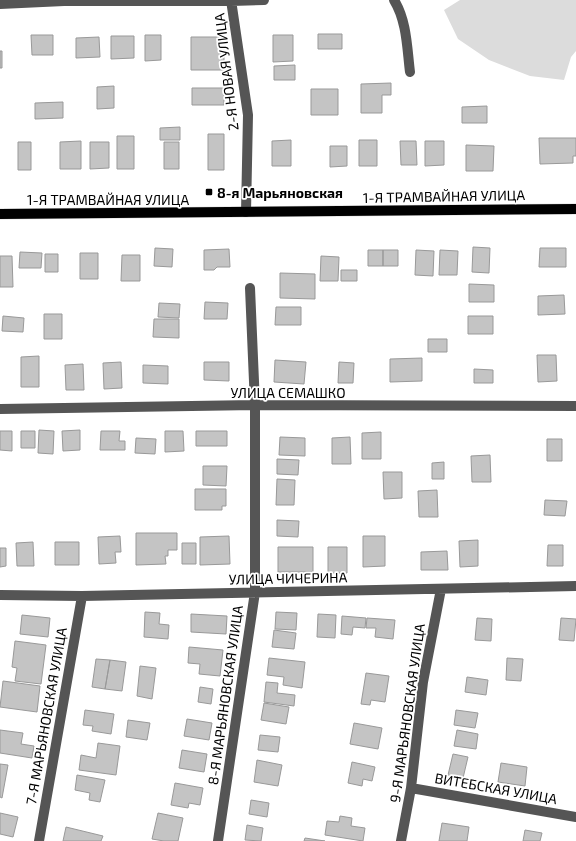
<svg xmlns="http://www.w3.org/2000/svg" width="576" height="841" font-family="'Exo 2',sans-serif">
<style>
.green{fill:#dcdcdc}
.building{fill:#c4c4c4;stroke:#999}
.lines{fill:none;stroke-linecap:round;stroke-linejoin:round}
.major-casing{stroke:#dbdbdb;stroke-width:11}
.minor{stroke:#555;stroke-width:10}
.major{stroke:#000;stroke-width:10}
.poi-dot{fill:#000;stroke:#fff;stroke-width:1.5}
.labels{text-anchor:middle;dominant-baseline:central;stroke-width:3.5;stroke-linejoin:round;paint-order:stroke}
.street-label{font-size:14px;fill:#000;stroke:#fff}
.poi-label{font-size:14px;font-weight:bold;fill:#000;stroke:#fff;text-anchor:start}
</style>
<rect width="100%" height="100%" fill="#fff"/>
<path class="green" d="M460 0H576V51L571 57 564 80 530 76 489 60 458 39 444 10Z"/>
<path class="building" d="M318 34H342V49H318Z
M31 35H53V55H32Z
M145 35H161V60L145 61Z
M273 35H293V61L273 62Z
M111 36H134V58L111 59Z
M99 37 100 57 76 58V38Z
M191 37H224V70H191Z
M0 51H2V68H0Z
M295 65V80H274V66Z
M391 83V95H382V113H361V84Z
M114 86V108L97 109V87Z
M192 88H224V105H192Z
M311 89H338V115H311Z
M63 102V118L35 119V103Z
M487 106V123H462V107Z
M180 127V140H160V128Z
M208 134H224V170H208Z
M117 136H134V169H117Z
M539 138H576V156H573V163L540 164Z
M291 140V166H272V141Z
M359 140H377V166H359Z
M81 141V169H60V142Z
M400 141H416L417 165H401Z
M425 141H444V165L425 166Z
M18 142H31V170H18Z
M90 142H109V168L90 169Z
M164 142H179V169H164Z
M466 145 494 146 493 171H466Z
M330 146H347V166L330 167Z
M473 247 490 248 489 273 472 272Z
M155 248 173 249 172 267 154 266Z
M540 248H566V267H539Z
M229 249 230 267H217L214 270H204V250Z
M368 250H383V266H368Z
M383 250H398V266H383Z
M416 250 434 251 433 276 415 275Z
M440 250 458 251 457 275H439Z
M20 252 42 253 41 268H19Z
M80 253H98V279H80Z
M45 254H58V272H45Z
M122 255H140V281H121Z
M0 256H12L13 287H0Z
M321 256 339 257 338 281H320Z
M341 270H357V281H341Z
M280 273 315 274V299L280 298Z
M469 284 494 285V302H469Z
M564 295 565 314 538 315V296Z
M205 302 228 303 227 319H204Z
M159 303 180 304 179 318 158 317Z
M276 307H301V325H275Z
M44 314H62V339H44Z
M3 316 24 318 23 332 2 331Z
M468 316H493V334H468Z
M154 319H179V338L153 337Z
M428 339H447V352H428Z
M537 355H556L557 381 538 382Z
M39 356V387H21V357Z
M422 358V381L390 382V359Z
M275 360 306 362 304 384 274 382Z
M121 362 122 388 104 389 103 363Z
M204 362H229V381L204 380Z
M339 362 354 363 353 383H338Z
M83 364 84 390H66L65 365Z
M143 365 168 366V384L143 383Z
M474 369 493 370V383H474Z
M39 430 54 431 53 454 38 453Z
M80 430V450L63 451 62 431Z
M0 431H12V451L0 450Z
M21 431H35V448H21Z
M101 431H120L119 441H125V450H100Z
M165 431H183L184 451 165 452Z
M196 431H227V446H196Z
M381 432V459H362V433Z
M280 437 305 438V456L279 455Z
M350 437 351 464H332V438Z
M136 438 156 439 155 454 135 453Z
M547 439H562V461H547Z
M490 455 491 482H472L471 456Z
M277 459 299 460 298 475 277 474Z
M444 462V479H432V463Z
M203 466H227L226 486 203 485Z
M383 472H402V498L384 499Z
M277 479 295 480 294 505H276Z
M195 489H226V506H222V510H195Z
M437 490 438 517H419L418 491Z
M545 500 567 501 565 516 544 515Z
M277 520 299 521 298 537 277 536Z
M136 533H177V550H168V556H165L166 564 136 565Z
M120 536 121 552H115L116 563 99 564 98 537Z
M229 536 230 564 200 565V537Z
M363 536H385V566L363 567Z
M478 540V566L460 567 459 541Z
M33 542 34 566H17L16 543Z
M55 542H79V565H55Z
M182 543H196V564H182Z
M548 545H563V566H547Z
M278 547H313V572H278Z
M328 547H347V573H328Z
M0 548H6V566L0 567Z
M447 551 448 570H421V552Z
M145 612 160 613 159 624 169 625 168 639 144 637Z
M276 612 297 613 296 630 275 629Z
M191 614 227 616 226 634 191 632Z
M318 614 336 615 335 638 317 637Z
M22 615 50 618 48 637 20 634Z
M342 616 366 618 365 628 353 627 352 635 341 634Z
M367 618 395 620 393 639 375 637 376 628H366Z
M477 618 492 619 491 641 475 640Z
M561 618 576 619 574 641 559 640Z
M274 630 296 633 294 649 272 647Z
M15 641 46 645 41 684 15 681 17 668 12 667Z
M189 647 223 650 220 676 199 674 200 664 188 663Z
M269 658 305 662 302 688 283 685 284 677 267 675Z
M507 658 523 659 521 681 506 680Z
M96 659 110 660 105 689 92 687Z
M110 660 126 662 122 691 105 689Z
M140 666 156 668 152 699 137 696Z
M366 673 389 676 385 702 371 700 370 705 361 704Z
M467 677 488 680 486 695 465 692Z
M3 681 40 686 37 712 0 707Z
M266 682 278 683 277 693 295 695 294 706 264 702Z
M200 687 213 689 211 704 198 702Z
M264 703 289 707 286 724 261 720Z
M85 710 114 714 111 734 92 731 93 726 83 725Z
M456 710 478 713 475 728 454 725Z
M187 719 212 723 209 740 184 736Z
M128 720 150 723 147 740 126 737Z
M354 723 382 728 378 749 350 744Z
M0 730 23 733 21 744 34 746 32 758 0 753Z
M457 730 478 734 476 749 454 746Z
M260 735 280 737 278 752 258 750Z
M98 743 120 746 116 775 79 770 81 755 96 758Z
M182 750 207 754 204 772 179 768Z
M453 754 468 757 463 778 448 775Z
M257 760 282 765 278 786 254 782Z
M352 762 375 767 372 781 363 779 362 786 348 783Z
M501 763 527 767 525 786 498 782Z
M0 764 8 765 2 798 0 797Z
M77 775 105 780 100 802 89 800 90 793 75 790Z
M175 783 203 788 200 805 189 803 188 808 171 805Z
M251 800 269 803 267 817 249 814Z
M0 813 18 817 13 837 0 834Z
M158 813 183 818 178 841H164L152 839Z
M340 816 352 818 351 826 365 828 363 841 325 835 327 821 339 822Z
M442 823 469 827 467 841H439Z
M247 825 263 828 261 841 245 840Z
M66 827 103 836 101 841H63Z
M525 830 542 833 540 841H523Z
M305 838 325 841H304Z"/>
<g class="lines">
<defs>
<path id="major" d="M0 214 576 209"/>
</defs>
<use href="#major" class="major-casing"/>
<path class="minor" d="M231 0 248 115 246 212
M394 0C407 21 407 48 410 72
M0 4 64 1H231L264 0
M0 409 255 405 576 406
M0 595 82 596 576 586
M411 788 576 817
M39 841 82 596
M218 841 255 592V405L250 288
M401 841 411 788 423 682 441 589"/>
<use href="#major" class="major"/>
</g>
<rect class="poi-dot" x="205" y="188" width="8" height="8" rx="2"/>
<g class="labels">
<g class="street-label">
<text transform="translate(226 72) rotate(-97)">2-Я НОВАЯ УЛИЦА</text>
<text transform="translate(444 196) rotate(-1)">1-Я ТРАМВАЙНАЯ УЛИЦА</text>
<text x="108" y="199">1-Я ТРАМВАЙНАЯ УЛИЦА</text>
<text x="288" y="392">УЛИЦА СЕМАШКО</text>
<text transform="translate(288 578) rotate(-1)">УЛИЦА ЧИЧЕРИНА</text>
<text transform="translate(225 695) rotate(-82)">8-Я МАРЬЯНОВСКАЯ УЛИЦА</text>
<text transform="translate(407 713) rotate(-82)">9-Я МАРЬЯНОВСКАЯ УЛИЦА</text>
<text transform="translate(46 716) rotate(-80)">7-Я МАРЬЯНОВСКАЯ УЛИЦА</text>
<text transform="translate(496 788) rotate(10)">ВИТЕБСКАЯ УЛИЦА</text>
</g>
<g class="poi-label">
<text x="217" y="192">8-я Марьяновская</text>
</g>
</g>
</svg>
